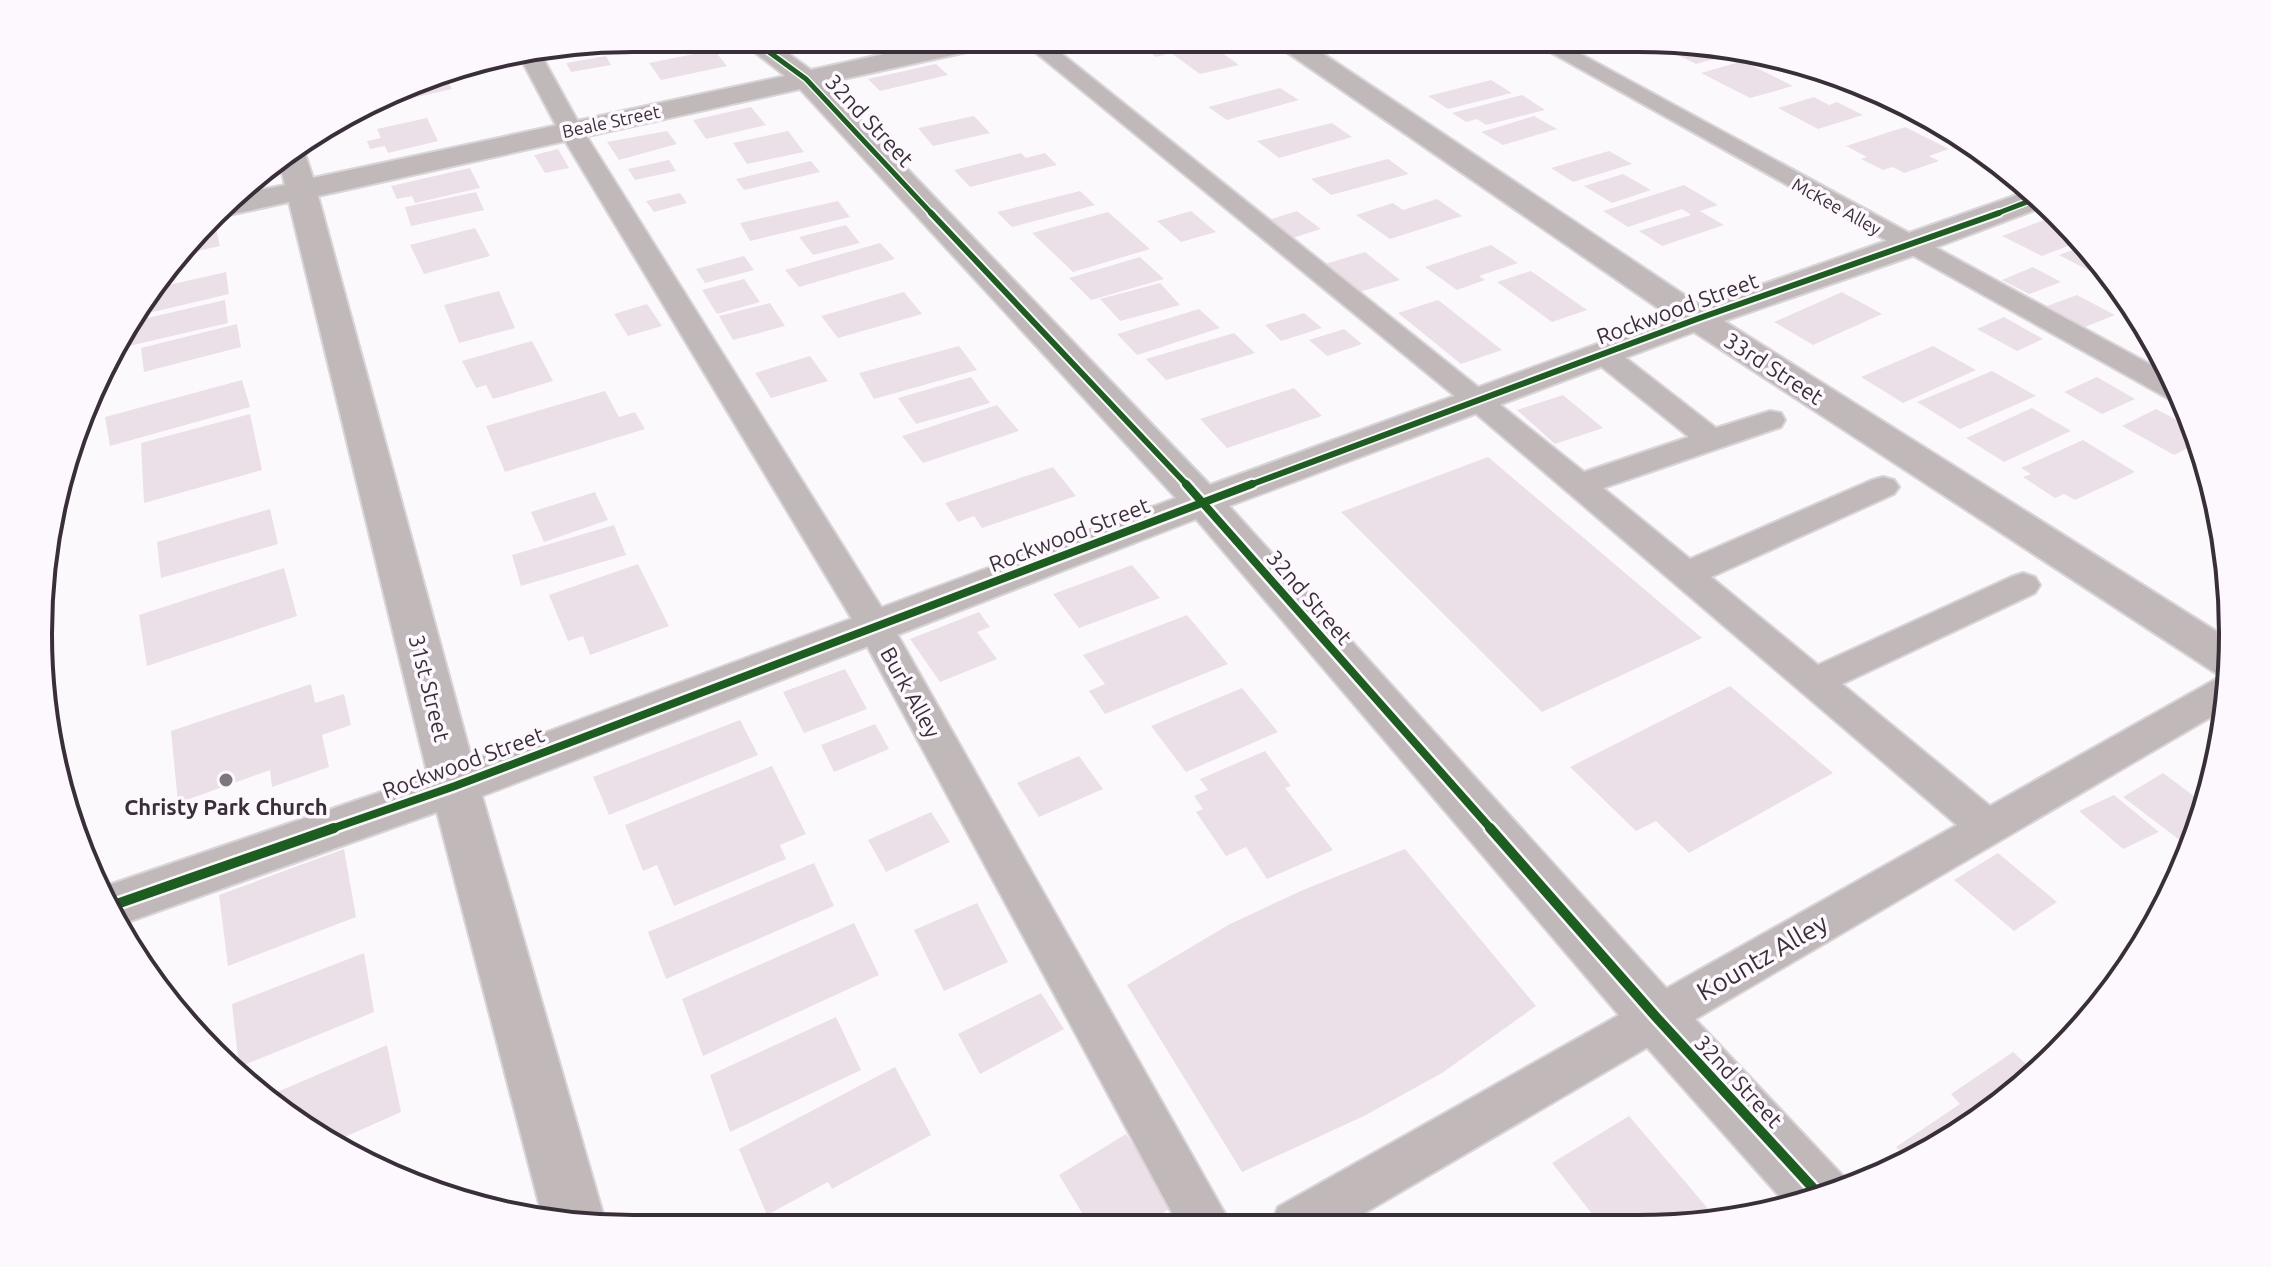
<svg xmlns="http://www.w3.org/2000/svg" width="2271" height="1267" font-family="Ubuntu,sans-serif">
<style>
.building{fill:#ebe0e8}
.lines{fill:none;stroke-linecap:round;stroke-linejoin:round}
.lane-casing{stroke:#d8d5d8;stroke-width:4}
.street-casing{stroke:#d8d5d8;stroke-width:4}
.lane{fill:#c0b8b9;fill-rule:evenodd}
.street{fill:#c0b8b9;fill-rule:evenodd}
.cycleway-far3-casing{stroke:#fdf8fd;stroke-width:8}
.cycleway-far2-casing{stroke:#fdf8fd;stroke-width:10}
.cycleway-far1-casing{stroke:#fdf8fd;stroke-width:13}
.cycleway-casing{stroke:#fdf8fd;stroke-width:15}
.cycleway-far3{stroke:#1b5e20;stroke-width:5}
.cycleway-far2{stroke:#1b5e20;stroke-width:6}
.cycleway-far1{stroke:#1b5e20;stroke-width:8}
.cycleway{stroke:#1b5e20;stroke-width:10}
.poi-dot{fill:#7d767d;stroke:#fdf8fd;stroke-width:3}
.labels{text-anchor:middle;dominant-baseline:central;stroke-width:7;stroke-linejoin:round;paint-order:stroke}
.far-street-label{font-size:18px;fill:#392f39;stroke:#fdf8fd}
.street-label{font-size:22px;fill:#392f39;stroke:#fdf8fd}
.poi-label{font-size:22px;font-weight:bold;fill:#392f39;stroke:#fdf8fd}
.near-street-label{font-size:26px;fill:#392f39;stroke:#fdf8fd}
.rim{fill:none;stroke:#392f39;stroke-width:4}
</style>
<rect width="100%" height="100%" fill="#fcf9fc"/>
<path class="building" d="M633 38H685V39L628 51 621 40Z
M827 38H862V40L835 46Z
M1162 39H1197L1206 45 1210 44 1239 65 1200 74 1171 53 1156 57 1139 44Z
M1331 39H1373L1374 40 1343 47Z
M1676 39 1740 52 1696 64 1648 40Z
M714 50 727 66 661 80 649 63Z
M606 56 611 65 571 72 566 63Z
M1743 61 1793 86 1750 98 1701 73Z
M936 64 948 75 880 91 868 79Z
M428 77 430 82 446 79 452 89 377 106Z
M1491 80 1512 93 1448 109 1428 96Z
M1280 88 1299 100 1227 120 1208 107Z
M1522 95 1545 110 1486 125 1477 119 1466 122 1452 113Z
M1814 97 1829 105 1837 102 1863 115 1818 129 1778 108Z
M751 107 766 125 706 139 693 120Z
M974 116 990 133 933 146 918 128Z
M1534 116 1557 129 1503 145 1481 132Z
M427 118 438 141 388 153 385 146 370 149 367 141 381 138 377 129Z
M1332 123 1352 137 1279 158 1257 141Z
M1905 127 1949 149 1929 156 1939 161 1904 173 1893 167 1883 170 1861 159 1867 157 1846 146Z
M667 131 677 144 619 160 607 142Z
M788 131 804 152 747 164 733 143Z
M558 149 569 168 545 173 534 155Z
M1609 151 1632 164 1573 182 1551 168Z
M1021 153 1026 158 1045 153 1057 165 970 187 954 170Z
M1388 159 1409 174 1331 195 1311 179Z
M669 160 676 171 635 180 628 169Z
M811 161 820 172 744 190 736 179Z
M470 168 480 188 415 203 412 196 397 199 391 186Z
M1623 174 1651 190 1612 203 1584 186Z
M1684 185 1718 205 1700 211 1724 225 1662 246 1639 231 1691 215 1682 209 1628 227 1603 211Z
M1080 191 1095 205 1012 227 997 212Z
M476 192 484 210 411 226 405 207Z
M680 193 687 203 654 212 646 201Z
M1437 199 1462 216 1390 239 1356 215 1393 203 1403 210Z
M838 201 850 217 750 241 740 223Z
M1191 211 1216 232 1181 242 1157 221Z
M1297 211 1321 229 1286 240 1262 222Z
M1108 212 1150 249 1073 272 1032 233Z
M2057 215 2081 241 2042 256 2002 236Z
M215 225 220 246 184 254 210 226Z
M846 225 860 243 813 255 799 237Z
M475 228 490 256 424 274 410 245Z
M880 243 895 259 799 287 785 270Z
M1491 245 1518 263 1479 276 1485 280 1457 290 1425 267Z
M2086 245 2110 271V272L2099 276 2059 255Z
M1365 252 1400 280 1356 293 1322 265Z
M744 256 754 270 705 283 696 269Z
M1140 257 1164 279 1091 300 1069 278Z
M2033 267 2061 282 2029 294 2002 280Z
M1531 271 1587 310 1552 322 1497 282Z
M226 272 229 294 136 316 139 302 151 289Z
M2114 278 2127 298 2100 285Z
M744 279 760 302 717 314 702 290Z
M1160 283 1180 305 1120 321 1100 299Z
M499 291 515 328 459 343 444 305Z
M904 292 922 314 838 338 821 316Z
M1842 292 1882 314 1813 345 1774 322Z
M2077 295 2115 315 2085 327 2047 306Z
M225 300 228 323 129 346 130 322Z
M1438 300 1502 350 1461 364 1398 313Z
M770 303 785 326 733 340 719 316Z
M647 304 662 326 628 336 614 314Z
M1199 309 1220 328 1137 355 1117 334Z
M1304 313 1322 328 1281 341 1265 325Z
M2004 317 2043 339 2017 351 1977 329Z
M237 324 241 347 144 372 141 348Z
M1344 329 1362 344 1327 356 1309 340Z
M1234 333 1255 353 1166 380 1146 359Z
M532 341 553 381 493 399 486 385 476 388 462 361Z
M959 346 977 370 874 399 859 373Z
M1933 346 1976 370 1903 403 1861 377Z
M810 356 828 381 771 398 755 373Z
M1992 371 2036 396 1960 429 1917 402Z
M971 377 990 403 916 424 898 398Z
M2097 377 2135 399 2102 414 2064 392Z
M242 380 250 407 110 446 105 417Z
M1294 388 1322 416 1227 448 1200 419Z
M605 391 619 417 635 412 645 429 505 472 486 426Z
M1563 395 1603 428 1555 444 1517 410Z
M997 405 1019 431 923 463 902 436Z
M2032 408 2071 431 2004 462 1966 438Z
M2156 409 2194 429 2199 442 2174 455 2122 426Z
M250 414 262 470 144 503 141 443Z
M2083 440 2135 472 2075 500 2064 494 2055 498 2023 477 2031 474 2021 468Z
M1488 457 1702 638 1542 712 1341 512Z
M1053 467 1076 496 982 528 974 516 958 522 945 503Z
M595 492 608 520 544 542 531 512Z
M270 509 278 544 161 578 157 542Z
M614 525 626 555 521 586 512 555Z
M638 564 669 626 590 655 583 636 568 641 549 595Z
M1132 565 1160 598 1079 628 1053 594Z
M284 568 297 616 147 666 139 615Z
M979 612 990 627 977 632 997 659 940 682 910 639Z
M1187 615 1228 664 1105 714 1089 691 1105 684 1083 655Z
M845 669 867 709 804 733 783 692Z
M311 684 315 703 344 694 351 725 322 735 329 767 272 787 270 770 178 803 171 731Z
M1730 686 1833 773 1689 853 1656 821 1636 831 1570 767Z
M1242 688 1278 732 1186 772 1151 726Z
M740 720 758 755 609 815 593 777Z
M875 724 889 749 834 772 821 745Z
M1265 751 1291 786 1285 788 1333 850 1267 879 1246 847 1226 856 1196 812 1203 809 1194 796 1208 790 1200 779Z
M1079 756 1103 789 1039 817 1017 783Z
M772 766 806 834 780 845 786 859 674 906 657 865 643 871 625 825Z
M2163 773 2206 805 2201 825 2190 848 2123 797Z
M2114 795 2159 832 2123 849 2079 811Z
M931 812 950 842 886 872 868 840Z
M344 849 356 917 228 966 219 895Z
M1405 849 1536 1006 1442 1073 1364 1116 1242 1172 1127 985 1230 924 1303 890Z
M1998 853 2057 902 2014 931 1954 880Z
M814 863 834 906 666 979 648 932Z
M977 903 1008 962 944 991 914 930Z
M854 923 879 975 703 1056 682 999Z
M364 953 374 1012 239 1067 232 1004Z
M1041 993 1064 1029 980 1074 958 1034Z
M836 1017 861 1070 730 1132 710 1075Z
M387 1045 401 1112 329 1144 270 1095Z
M2013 1052 2036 1073 1968 1129 1908 1159 1896 1147 1960 1104 1951 1094Z
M895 1067 931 1135 832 1189 828 1182 767 1215 739 1149Z
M1629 1116 1716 1218 1707 1224H1600L1552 1163Z
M1126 1134 1174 1206 1142 1226H1090L1059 1175Z"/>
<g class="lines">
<defs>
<path id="lane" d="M1018 38H1042L1584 472 1689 437 1593 360 1589 354 1593 348 1603 345 1613 348 1716 428 1770 411 1781 413 1785 420 1781 427 1603 488 1690 559 1872 480 1883 477 1894 480 1899 487 1894 494 1711 577 1818 665 2011 577 2023 573 2035 577 2040 585 2035 593 1842 684 1990 806 2216 679 2229 675 2228 707 1344 1225H1271L1278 1207 1957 825 1467 406Z
M1527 39H1553L2175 378 2183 401 2169 399Z
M540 53 582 129 888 618 1232 1226H1179L858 629 558 129 520 57Z"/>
<path id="street" d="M737 38H767L811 70 957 38H1006L1003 43 994 46 825 83 1210 485 1671 317 1275 44 1271 39H1301L1701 306 2034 189 2048 205 1921 253 1724 321 2230 640 2229 677 2214 672 1694 332 1229 506 1676 999 1845 1178 1849 1188 1829 1197 1789 1207 1636 1035 1196 519 482 796 606 1224 605 1228 543 1219 437 812 122 924 100 888 428 776 289 202 229 215 222 213 240 194 285 185 278 157 302 145 313 178 785 76ZM800 89 1176 498 472 760 318 196Z"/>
</defs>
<use href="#lane" class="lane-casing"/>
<use href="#street" class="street-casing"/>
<use href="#lane" class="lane"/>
<use href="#street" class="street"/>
<defs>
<path id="cycleway-far3" d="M750 38 806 79 933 215
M1993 215 2040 197"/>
<path id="cycleway-far2" d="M931 213 1188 486
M1247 486 1697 319 1999 213"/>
<path id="cycleway-far1" d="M1186 484 1492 830
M328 830 455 786 1252 484"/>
<path id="cycleway" d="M1490 828 1656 1017 1823 1199
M111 906 334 828"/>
</defs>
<use href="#cycleway-far3" class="cycleway-far3-casing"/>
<use href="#cycleway-far2" class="cycleway-far2-casing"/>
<use href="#cycleway-far1" class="cycleway-far1-casing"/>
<use href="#cycleway" class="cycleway-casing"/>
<use href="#cycleway-far3" class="cycleway-far3"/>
<use href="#cycleway-far2" class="cycleway-far2"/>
<use href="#cycleway-far1" class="cycleway-far1"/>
<use href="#cycleway" class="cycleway"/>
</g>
<circle class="poi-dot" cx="226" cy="780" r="8"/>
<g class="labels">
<g class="far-street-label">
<text transform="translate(611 121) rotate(-12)">Beale Street</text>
<text transform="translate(1837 206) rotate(29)">McKee Alley</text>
</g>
<g class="street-label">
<text transform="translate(870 120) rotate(47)">32nd Street</text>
<text transform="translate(1677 308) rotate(-20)">Rockwood Street</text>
<text transform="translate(1774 368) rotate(33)">33rd Street</text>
<text transform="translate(1069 534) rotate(-21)">Rockwood Street</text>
<text transform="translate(1310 597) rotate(49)">32nd Street</text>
<text transform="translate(430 688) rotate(76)">31st Street</text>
<text transform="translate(911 692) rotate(61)">Burk Alley</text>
<text transform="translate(463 762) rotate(-20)">Rockwood Street</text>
<text transform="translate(1739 1081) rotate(47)">32nd Street</text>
</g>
<g class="poi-label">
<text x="226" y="806">Christy Park Church</text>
</g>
<g class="near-street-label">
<text transform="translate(1762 957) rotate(-30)">Kountz Alley</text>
</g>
</g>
<path d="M0 0H2271V1267H0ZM633 52H1638A581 581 0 0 1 2219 633V634A581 581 0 0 1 1638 1215H633A581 581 0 0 1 52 634V633A581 581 0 0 1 633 52Z" fill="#fdf8fd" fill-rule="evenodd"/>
<path class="rim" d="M633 52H1638A581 581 0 0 1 2219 633V634A581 581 0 0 1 1638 1215H633A581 581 0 0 1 52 634V633A581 581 0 0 1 633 52Z"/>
</svg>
